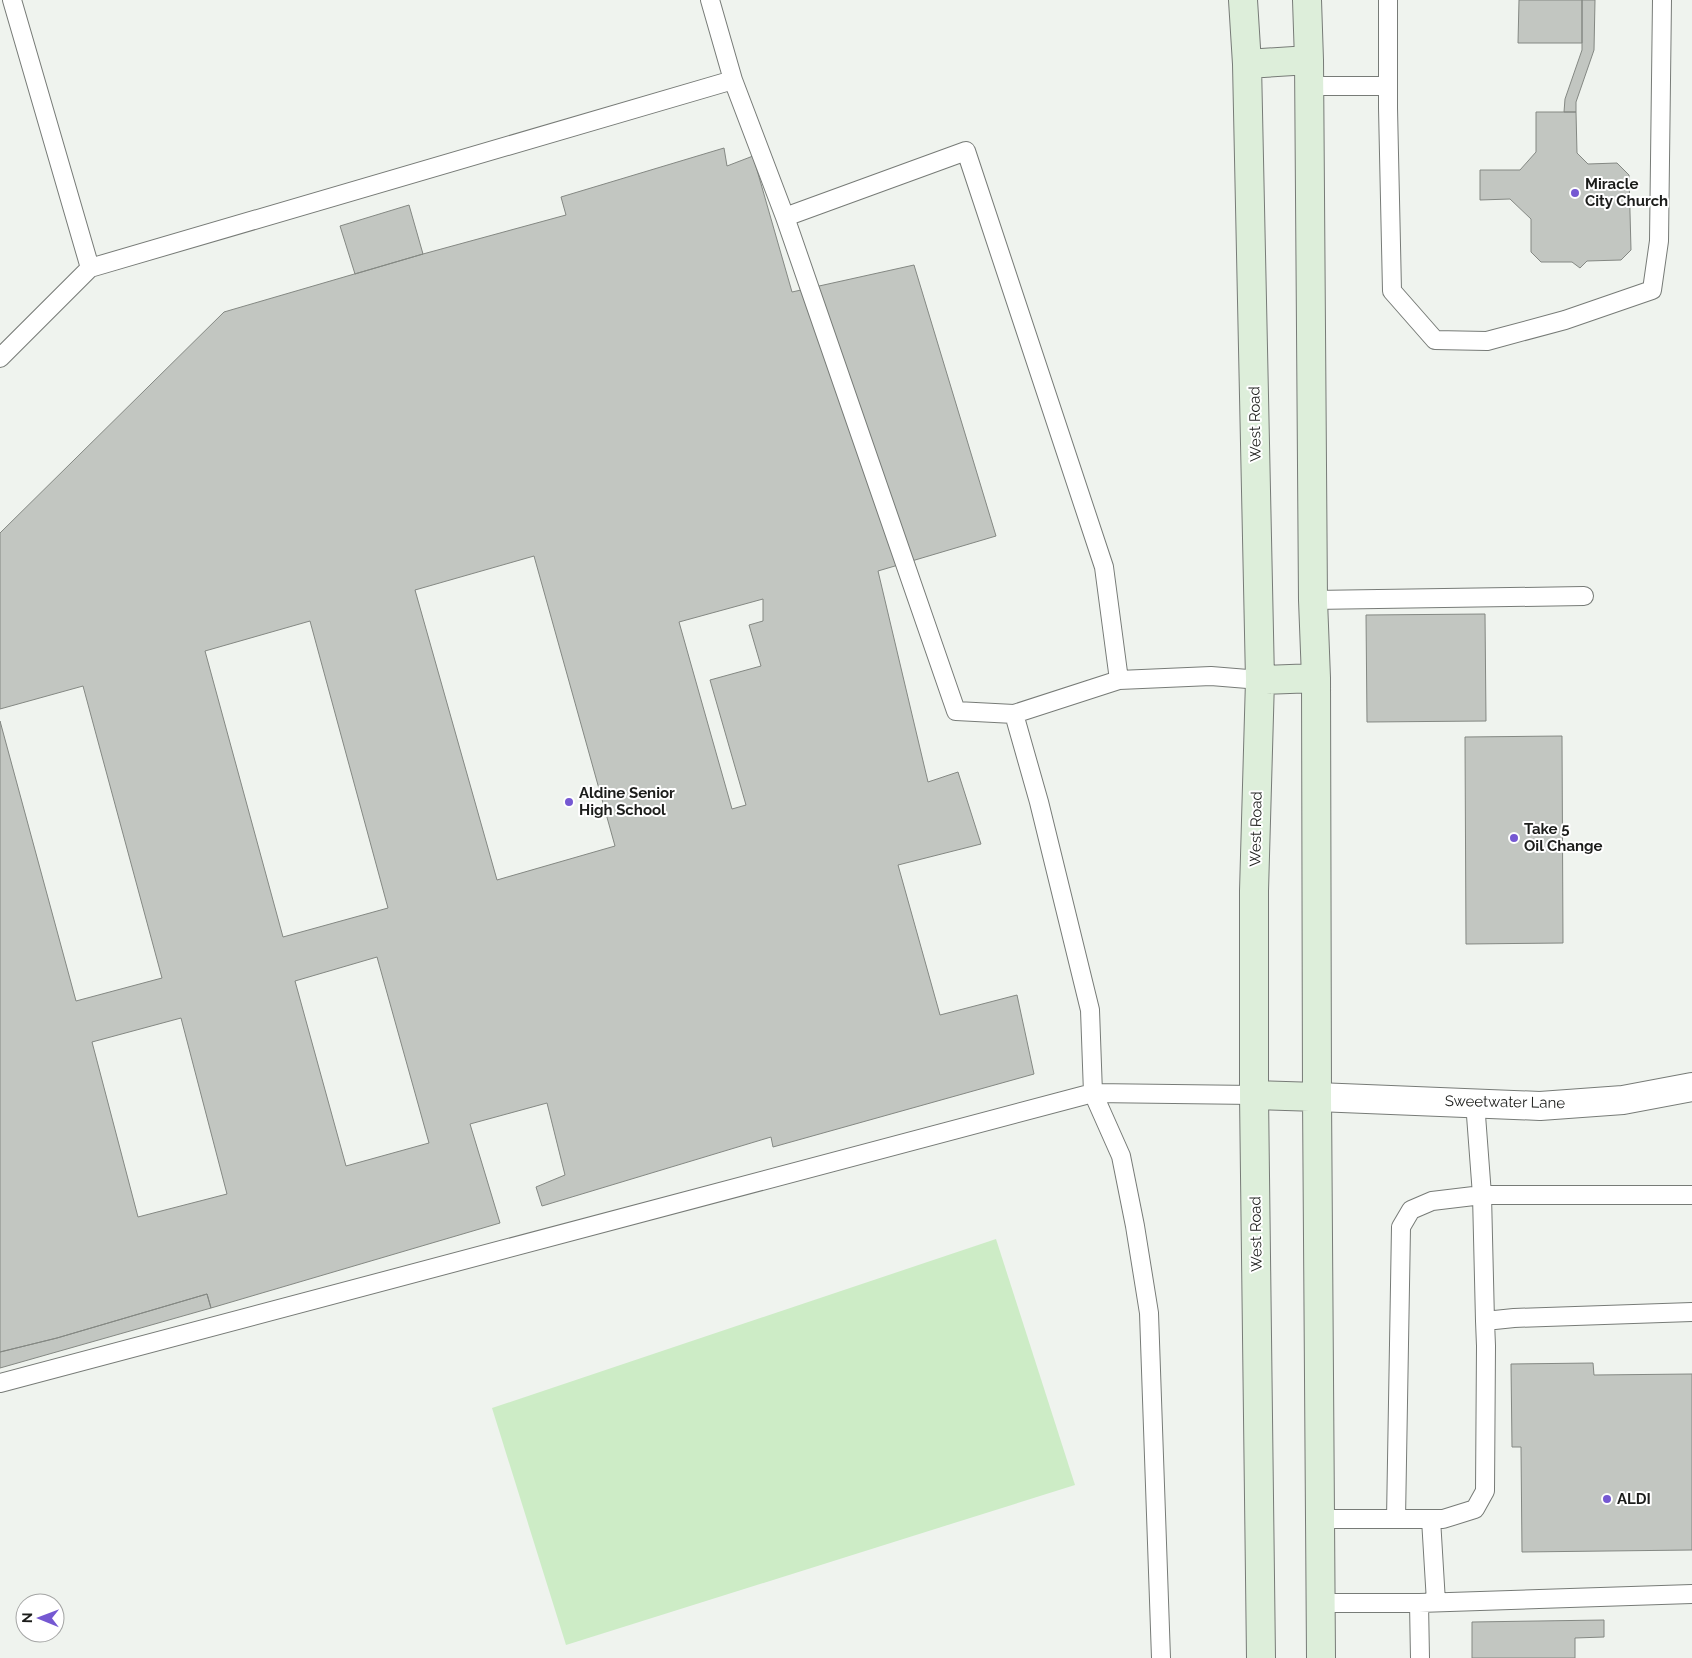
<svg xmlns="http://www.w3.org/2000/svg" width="1692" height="1658" font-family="Raleway,sans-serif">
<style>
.green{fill:#cdecc6}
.building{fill:#c2c6c1;stroke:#848883;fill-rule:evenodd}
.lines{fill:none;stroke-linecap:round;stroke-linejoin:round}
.service-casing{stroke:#777b77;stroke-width:20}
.tertiary-casing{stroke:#777b77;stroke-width:30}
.secondary-casing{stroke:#777b77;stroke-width:30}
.service{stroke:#fff;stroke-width:18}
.tertiary{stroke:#fff;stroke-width:28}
.secondary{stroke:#ddeeda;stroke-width:28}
.poi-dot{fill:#7558d2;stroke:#fff;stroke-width:2}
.labels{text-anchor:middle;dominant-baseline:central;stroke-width:4;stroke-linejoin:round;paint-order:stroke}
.poi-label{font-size:15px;font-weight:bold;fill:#1c1d1b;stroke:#fff;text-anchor:start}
.street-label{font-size:15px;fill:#1c1d1b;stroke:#fff}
</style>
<rect width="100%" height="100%" fill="#eff3ee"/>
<path class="green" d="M996 1239 1075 1485 566 1645 492 1408Z"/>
<path class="building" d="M1519 0H1582V43H1518Z
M1582 0H1595L1594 50 1576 102V112H1564L1565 99 1582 50Z
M1536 112H1576L1577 153 1588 164 1617 163 1629 175 1631 250 1621 260 1587 261 1580 268 1572 262H1541L1531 252V219L1510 199 1480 200V170H1520L1536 152Z
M724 148 727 166 753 156 792 292 914 265 996 536 878 571 928 782 958 772 981 844 898 865 940 1015 1017 995 1034 1074 773 1147 771 1137 542 1206 536 1187 565 1175 547 1103 470 1124 500 1223 211 1308 207 1294 57 1338 0 1352V721L76 1001 162 978 83 686 0 709V533L224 312 423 254 566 215 561 197ZM534 556 615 846 497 880 415 590ZM763 599V621L749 625 761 666 710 680 746 805 732 809 679 622ZM310 621 388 908 283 937 205 651ZM377 957 429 1143 346 1166 295 981ZM181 1018 227 1194 138 1217 92 1042Z
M409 205 423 254 355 274 340 226Z
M1485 614 1486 721 1367 722 1366 615Z
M1562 736 1563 943 1466 944 1465 737Z
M207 1294 211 1308 0 1368V1352L57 1338Z
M1593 1363 1594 1375 1692 1374V1550L1522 1552 1521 1447H1512L1511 1364Z
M1604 1620V1637L1575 1638V1658H1472V1622Z"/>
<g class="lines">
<defs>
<path id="service" d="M710 0 733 80 785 217 956 711 1014 714 1119 680 1211 676 1260 680
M1388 0V108L1392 291 1435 340 1487 341 1565 320 1652 290 1659 241 1662 0
M1309 86H1387
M785 217 966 151 1104 567 1119 680
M90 268 733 80
M0 358 90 268 12 0
M1313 600 1584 596
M1014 714 1039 802 1090 1010 1093 1093 1121 1156 1135 1226 1149 1313 1161 1658
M1475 1102 1482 1195 1485 1321
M0 1383 1093 1093 1254 1095
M1320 1519H1443L1475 1509 1485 1491 1486 1346 1485 1321 1514 1318 1692 1312
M1396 1519 1401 1227 1411 1210 1432 1201 1482 1195H1692
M1431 1519 1436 1602
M1320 1603H1419L1420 1658
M1419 1603 1692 1594"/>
<path id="tertiary" d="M1317 1097 1540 1106 1623 1100 1692 1087"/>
<path id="secondary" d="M1243 0 1247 64 1260 680 1254 891V1095L1261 1658
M1307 0 1309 60 1313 600 1316 678 1317 1097 1321 1658
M1247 64 1309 60
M1260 680 1316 678
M1254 1095 1317 1097"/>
</defs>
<use href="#service" class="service-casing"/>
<use href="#tertiary" class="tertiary-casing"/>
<use href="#secondary" class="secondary-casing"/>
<use href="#service" class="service"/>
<use href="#tertiary" class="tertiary"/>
<use href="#secondary" class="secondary"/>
</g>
<g class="poi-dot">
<circle cx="1575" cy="193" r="5"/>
<circle cx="569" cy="802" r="5"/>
<circle cx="1514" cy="838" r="5"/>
<circle cx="1607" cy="1499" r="5"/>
</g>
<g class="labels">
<g class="poi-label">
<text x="1585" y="184">Miracle<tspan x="1585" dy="17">City Church</tspan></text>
<text x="579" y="793">Aldine Senior<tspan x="579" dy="17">High School</tspan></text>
<text x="1524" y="829">Take 5<tspan x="1524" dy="17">Oil Change</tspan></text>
<text x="1617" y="1499">ALDI</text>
</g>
<g class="street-label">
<text transform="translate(1255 424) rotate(-91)">West Road</text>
<text transform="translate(1256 829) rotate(-89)">West Road</text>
<text transform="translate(1505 1102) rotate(1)">Sweetwater Lane</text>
<text transform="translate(1256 1234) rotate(-91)">West Road</text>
</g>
</g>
<g transform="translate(40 1618) rotate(271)"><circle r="24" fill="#ffffff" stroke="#a4a5a4"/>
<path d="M0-4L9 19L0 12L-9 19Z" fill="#7558d2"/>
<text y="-8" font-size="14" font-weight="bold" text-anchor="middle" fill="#1c1d1b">N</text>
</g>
</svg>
